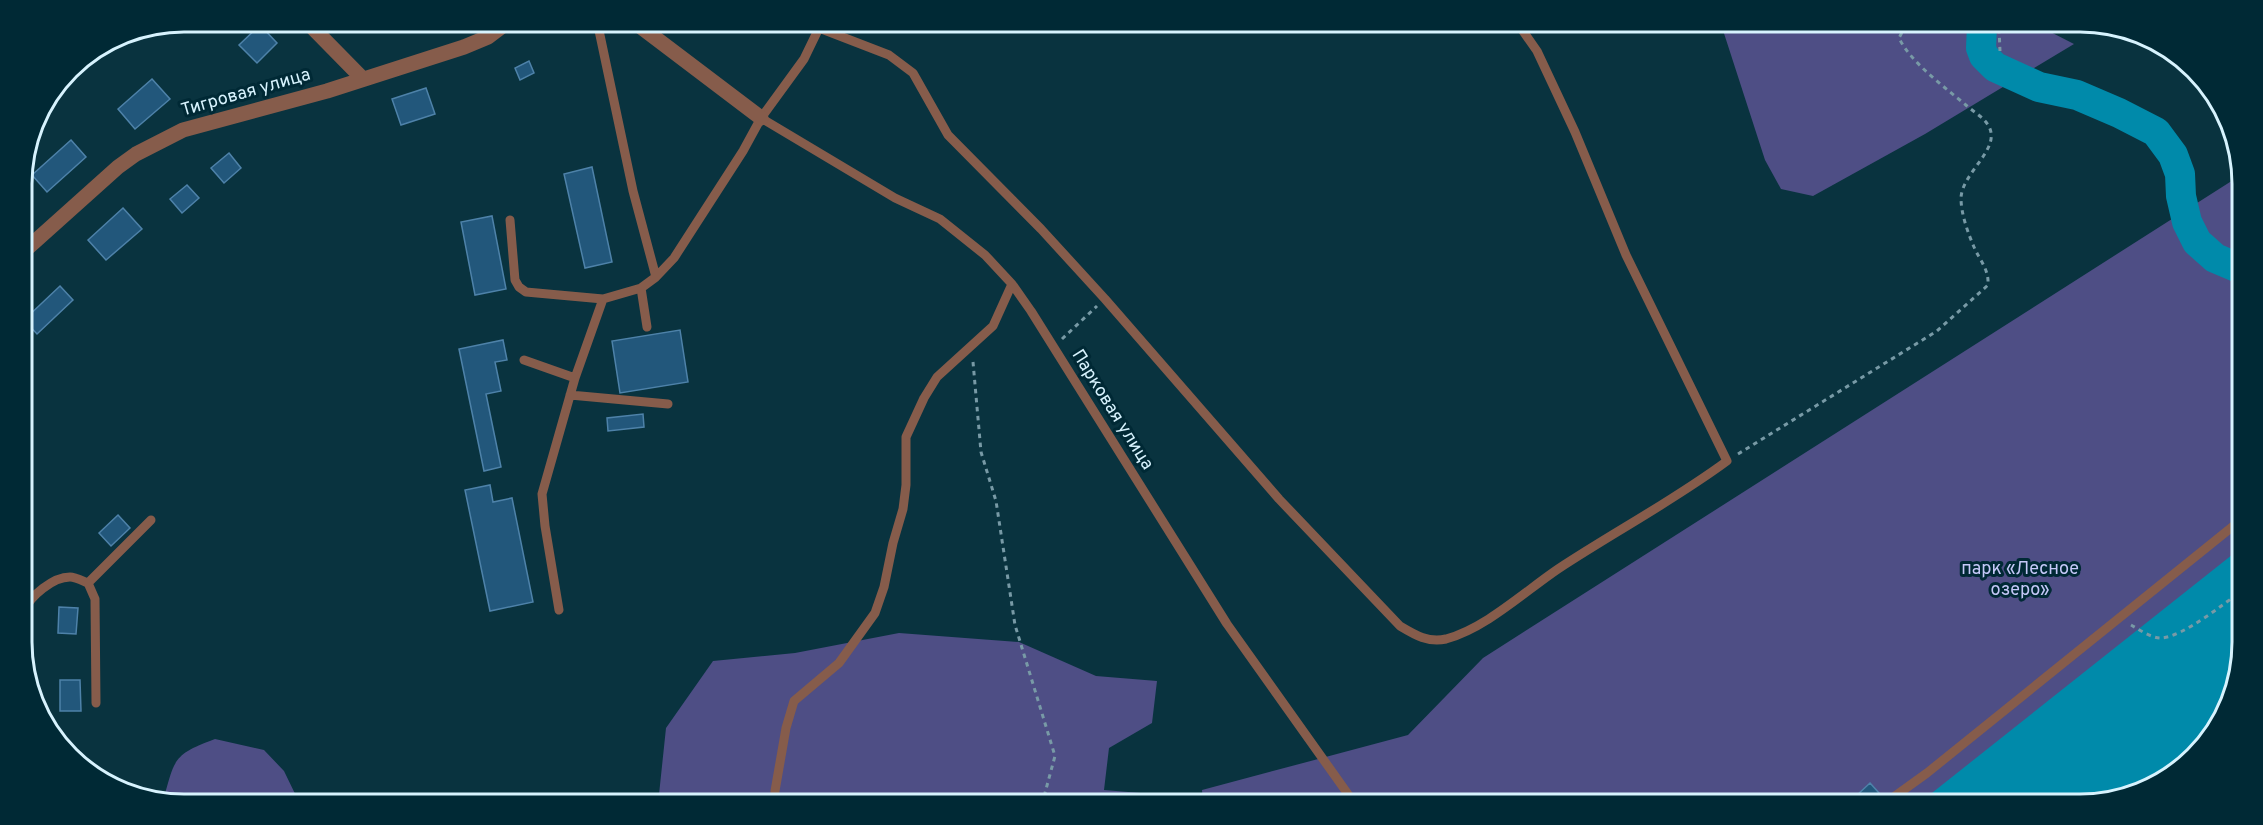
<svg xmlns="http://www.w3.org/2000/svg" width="2263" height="825" font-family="Overpass,sans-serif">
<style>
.green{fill:#4e4e85}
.water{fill:#008aaa}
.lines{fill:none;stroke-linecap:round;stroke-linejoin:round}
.river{stroke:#008aaa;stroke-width:30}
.building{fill:#22577b;stroke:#4e82a9;stroke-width:1.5}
.path{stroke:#789aa6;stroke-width:3;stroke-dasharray:4.5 4.5;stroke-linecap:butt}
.service{stroke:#865c4b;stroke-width:9}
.minor{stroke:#865c4b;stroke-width:15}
.labels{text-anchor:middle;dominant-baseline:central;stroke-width:6;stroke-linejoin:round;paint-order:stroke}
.street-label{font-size:18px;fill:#d7f3fe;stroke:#002935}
.park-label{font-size:18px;fill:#c5c8f8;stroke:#002935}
.rim{fill:none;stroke:#d7f3fe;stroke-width:3}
</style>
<rect width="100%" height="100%" fill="#09333f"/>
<path class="green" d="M1720 21H2029L2074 44 1925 134 1813 196 1781 189 1765 160Z
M2241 175 2242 641 2233 693 2178 771 2089 804H1203L1202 790 1408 735 1483 658Z
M899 633 1019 642 1096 676 1157 681 1152 723 1109 748 1104 790 1165 795 1185 804H658L666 728 713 661 795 653Z
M215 739 264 750 284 771 300 804H184L163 801C175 759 172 755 215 739Z"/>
<path class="water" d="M2242 547V641L2233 693 2178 771 2089 804H1918Z"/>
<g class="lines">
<path class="river" d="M1980 21 1982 26 1981 48 1984 56 1995 67 2039 87 2077 95 2119 113 2156 132 2173 155 2180 174 2181 196 2187 222 2197 242 2215 258 2241 269"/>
</g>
<path class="building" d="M260 25 277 43 257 63 239 45Z
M529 61 534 73 520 80 515 68Z
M152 79 170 99 135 129 118 109Z
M426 88 435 114 401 125 392 99Z
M71 140 86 157 47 192 32 175Z
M229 153 241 168 224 183 211 168Z
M592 167 612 262 585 268 564 174Z
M187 185 199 198 182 213 170 199Z
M123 208 142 229 106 260 88 240Z
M492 216 506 289 475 295 461 222Z
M60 286 73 300 37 334 24 320Z
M680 330 688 382 620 393 612 341Z
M503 340 507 360 495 362 501 391 486 394 501 467 484 471 459 349Z
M643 414 644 427 608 431 607 418Z
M490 485 493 502 512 498 533 602 490 611 465 490Z
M118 515 130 528 111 546 99 533Z
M59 607 78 608 76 634 58 633Z
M60 680H80L81 711H60Z
M1870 783 1879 793 1866 804H1863L1856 796Z"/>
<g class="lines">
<path class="path" d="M1995 21 1999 28 2000 51
M1062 339 1097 306
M973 362 981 452 996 501 1015 625 1055 756 1042 804
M1738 454 1937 331 1988 285C1989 269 1980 261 1974 247 1968 233 1961 214 1961 198 1962 172 2003 148 1988 125 1983 117 1974 112 1967 106 1946 88 1911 63 1899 38L1908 21
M2131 625C2140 630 2151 638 2161 638 2183 637 2223 604 2242 591"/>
<path class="service" d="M597 21 633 191 656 277
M819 28 889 55 913 73 948 135 1041 229 1105 299 1279 499 1400 626C1415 635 1428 643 1446 639 1486 628 1524 592 1558 569 1614 532 1673 501 1727 461L1626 255 1575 132 1537 51 1516 21
M761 118 895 198 940 219 985 255 1012 284 1031 311 1227 624 1355 804
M510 220 515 280 519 287 526 292 603 299 641 288 656 277 674 258 743 151 761 118 804 59 819 28 815 21
M641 288 647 327
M524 360 575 378
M570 395 668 404
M88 583 151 520
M559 610 545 526 542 494 575 378 603 299
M24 611C30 596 53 577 70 577 75 577 83 581 88 583L95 599 96 703
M774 804 775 791 786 728 794 701 839 663 875 613 884 587 893 543 903 509 906 485V437L924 398 937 377 993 326 1012 284
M1884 804 1927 773 2242 519"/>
<path class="minor" d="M306 21 363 79
M633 21 761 118
M22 253 118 167 136 154 183 130 327 91 464 47 488 37 509 21"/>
</g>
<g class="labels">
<g class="street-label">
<text transform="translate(246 93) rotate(-16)">Тигровая улица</text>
<text transform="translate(1112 410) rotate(58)">Парковая улица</text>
</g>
<g class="park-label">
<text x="2020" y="569">парк «Лесное<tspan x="2020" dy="21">озеро»</tspan></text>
</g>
</g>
<path d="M0 0H2263V825H0ZM184 32H2080A152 152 0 0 1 2232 184V642A152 152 0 0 1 2080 794H184A152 152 0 0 1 32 642V184A152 152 0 0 1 184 32Z" fill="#002935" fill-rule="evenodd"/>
<path class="rim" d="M184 32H2080A152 152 0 0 1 2232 184V642A152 152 0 0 1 2080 794H184A152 152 0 0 1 32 642V184A152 152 0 0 1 184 32Z"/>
</svg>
